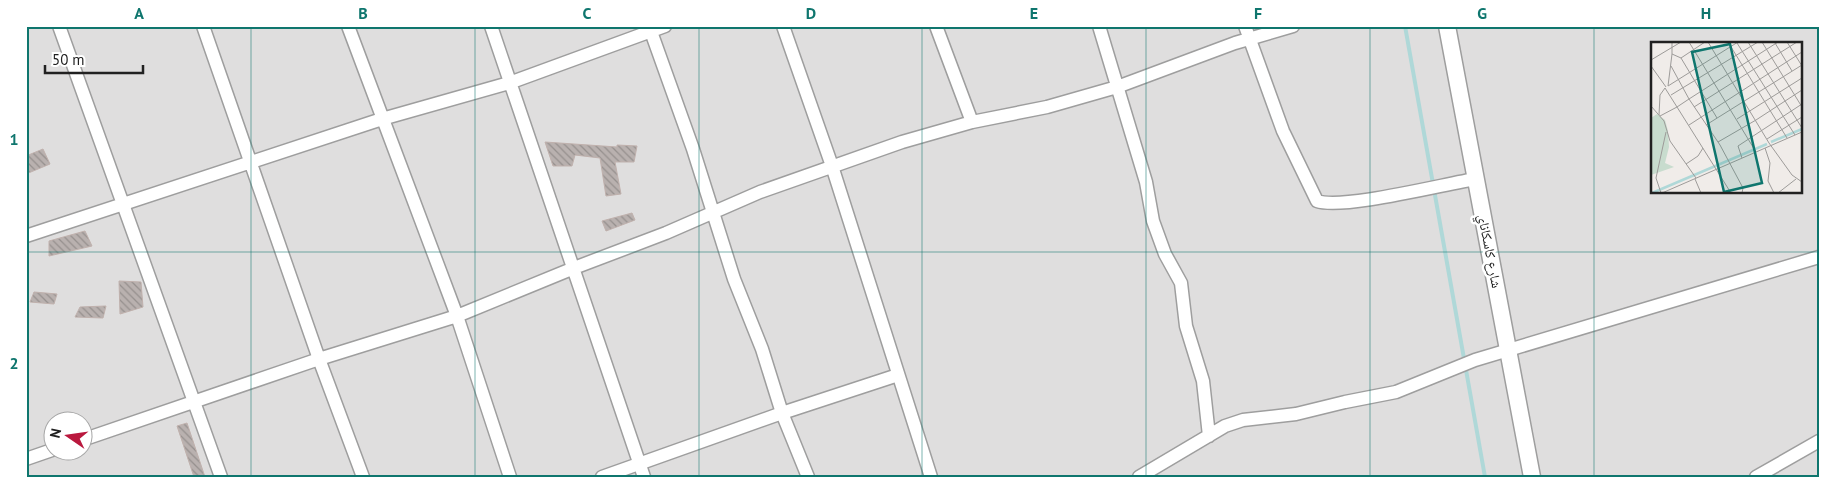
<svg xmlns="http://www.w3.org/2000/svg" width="1845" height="503" font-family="'PT Sans','Noto Naskh Arabic',sans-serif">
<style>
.residential{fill:#dfdede;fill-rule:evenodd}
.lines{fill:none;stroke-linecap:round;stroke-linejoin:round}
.stream{stroke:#afd8d8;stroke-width:4}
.building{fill:url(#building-back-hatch);stroke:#c0b1ad}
.minor-casing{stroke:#9e9e9e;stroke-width:15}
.tertiary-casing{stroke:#9e9e9e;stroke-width:19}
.minor{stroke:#fff;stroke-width:12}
.tertiary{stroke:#fff;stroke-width:16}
.grid{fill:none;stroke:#0f766e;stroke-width:1;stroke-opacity:0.55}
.labels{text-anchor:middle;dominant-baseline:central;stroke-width:5;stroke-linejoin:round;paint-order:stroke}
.street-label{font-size:14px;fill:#212121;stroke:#fff}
.inset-river{fill:none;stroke:#afd8d8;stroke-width:2.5}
.inset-road{fill:none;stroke:#9d9b99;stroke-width:1}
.view{fill:#0f766e;fill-opacity:0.15;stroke:#0f766e;stroke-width:2.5}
.inset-edge{fill:none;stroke:#212121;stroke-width:2.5}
.neatline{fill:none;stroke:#0f766e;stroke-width:2}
.grid-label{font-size:16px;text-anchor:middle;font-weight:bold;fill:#0f766e}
</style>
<defs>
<pattern id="building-back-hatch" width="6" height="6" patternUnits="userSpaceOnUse" patternTransform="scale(1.25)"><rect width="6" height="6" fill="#b9b1af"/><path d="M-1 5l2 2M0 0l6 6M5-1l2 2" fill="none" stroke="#96908e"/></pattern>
</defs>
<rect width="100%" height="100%" fill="#f0ece9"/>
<path class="residential" d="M26 26H1819V477H26ZM1652 44H1801V192H1652ZM52 420H82V450H52Z"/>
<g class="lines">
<path class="stream" d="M1405 26 1485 477"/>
</g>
<path class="building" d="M545 142 617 147V145L637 146 634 162H615L621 194 606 196 600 158 575 155 572 166H553Z
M43 149 50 164 26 174V156Z
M632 213 635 220 606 231 602 221Z
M85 231 92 246 49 256V241Z
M119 281 141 282 143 307 120 314Z
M34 292 57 294 54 304 30 302Z
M106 306 103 318 75 317 80 307Z
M187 423 205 477H194L177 426Z"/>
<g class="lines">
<defs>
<path id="minor" d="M59 26 221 477
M203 26 319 359 363 477
M348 26 457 316 510 477
M491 26 644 477
M649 26 693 149 734 279 762 349 782 413 808 477
M783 26 832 166 931 477
M936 26 972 122
M1099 26 1146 182 1153 221 1165 254 1181 283 1186 326 1203 381 1209 436
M1245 26 1283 131 1317 201C1343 210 1444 184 1476 179
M26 236 382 119 509 83 665 26
M82 440 319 359 457 316 574 268 666 233 760 192 902 142 972 122 1047 107 1117 87 1235 43 1293 26
M26 459 52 450
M602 477 782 413 898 375
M1139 477 1225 426 1243 420 1296 414 1345 402 1396 392 1475 360 1819 257
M1756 477 1819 441"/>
<path id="tertiary" d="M1447 26 1532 477"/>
</defs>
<use href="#minor" class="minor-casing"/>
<use href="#tertiary" class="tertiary-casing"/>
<use href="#minor" class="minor"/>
<use href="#tertiary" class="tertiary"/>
</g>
<path class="grid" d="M251 26V477M475 26V477M699 26V477M922 26V477M1146 26V477M1370 26V477M1594 26V477M26 252H1819"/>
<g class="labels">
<g class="street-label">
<text transform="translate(1490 251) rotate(79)">شارع كاسكاناي</text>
</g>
</g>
<g transform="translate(1651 42)">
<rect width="151" height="151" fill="#f0ece9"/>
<path d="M6 72 14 78 17 89 18 105 14 121 23 125 0 133V76Z" fill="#c8dcce"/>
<path class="inset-river" d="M120 100 151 87M1 151 116 102"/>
<path class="inset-road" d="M21 0V12L30 16 66 76M38 0 105 110M57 0 118 101 141 133 151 140M77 0 136 96M97 0 151 86M111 0 151 65M136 0 151 24M86 1 144 93M124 1 141 29M21 12 17 44 87 0M30 16 54 0M0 18 30 0M0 24 15 45M20 53 107 0M0 64 13 79 19 99 45 136M43 65 146 0M8 73 9 53 14 46 26 65 38 57 20 24M9 74 26 65 80 151M86 77 151 36M105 78 151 48M38 83 151 10M55 83 151 23M116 97 151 75M67 100 105 78M114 106 119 121 117 139 123 151M91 116 87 104 151 62M35 122 47 114 52 106M44 137 50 151M10 151 5 136 15 90M11 151 151 90M91 151 92 146 69 103 38 57 127 0M127 151 145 137"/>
<path class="view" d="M79 2 111 141 73 150 41 10Z"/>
<rect width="151" height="151" class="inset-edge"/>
</g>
<rect width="1845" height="503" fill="none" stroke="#ffffff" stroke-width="55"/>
<g transform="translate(68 436) rotate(283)"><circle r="24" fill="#ffffff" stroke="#a6a6a6"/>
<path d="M0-4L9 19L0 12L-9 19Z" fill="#ba183e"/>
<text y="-8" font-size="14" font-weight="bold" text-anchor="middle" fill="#212121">N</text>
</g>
<path d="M45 65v8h98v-8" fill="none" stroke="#212121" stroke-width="2.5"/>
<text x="52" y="65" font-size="15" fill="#212121" stroke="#ffffff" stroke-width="4" paint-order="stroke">50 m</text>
<rect x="28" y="28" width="1790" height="448" class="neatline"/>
<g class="grid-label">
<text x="139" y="19">A</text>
<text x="363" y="19">B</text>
<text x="587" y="19">C</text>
<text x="811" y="19">D</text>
<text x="1034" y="19">E</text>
<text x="1258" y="19">F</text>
<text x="1482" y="19">G</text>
<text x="1706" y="19">H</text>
<text x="14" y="145">1</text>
<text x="14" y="369">2</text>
</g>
</svg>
